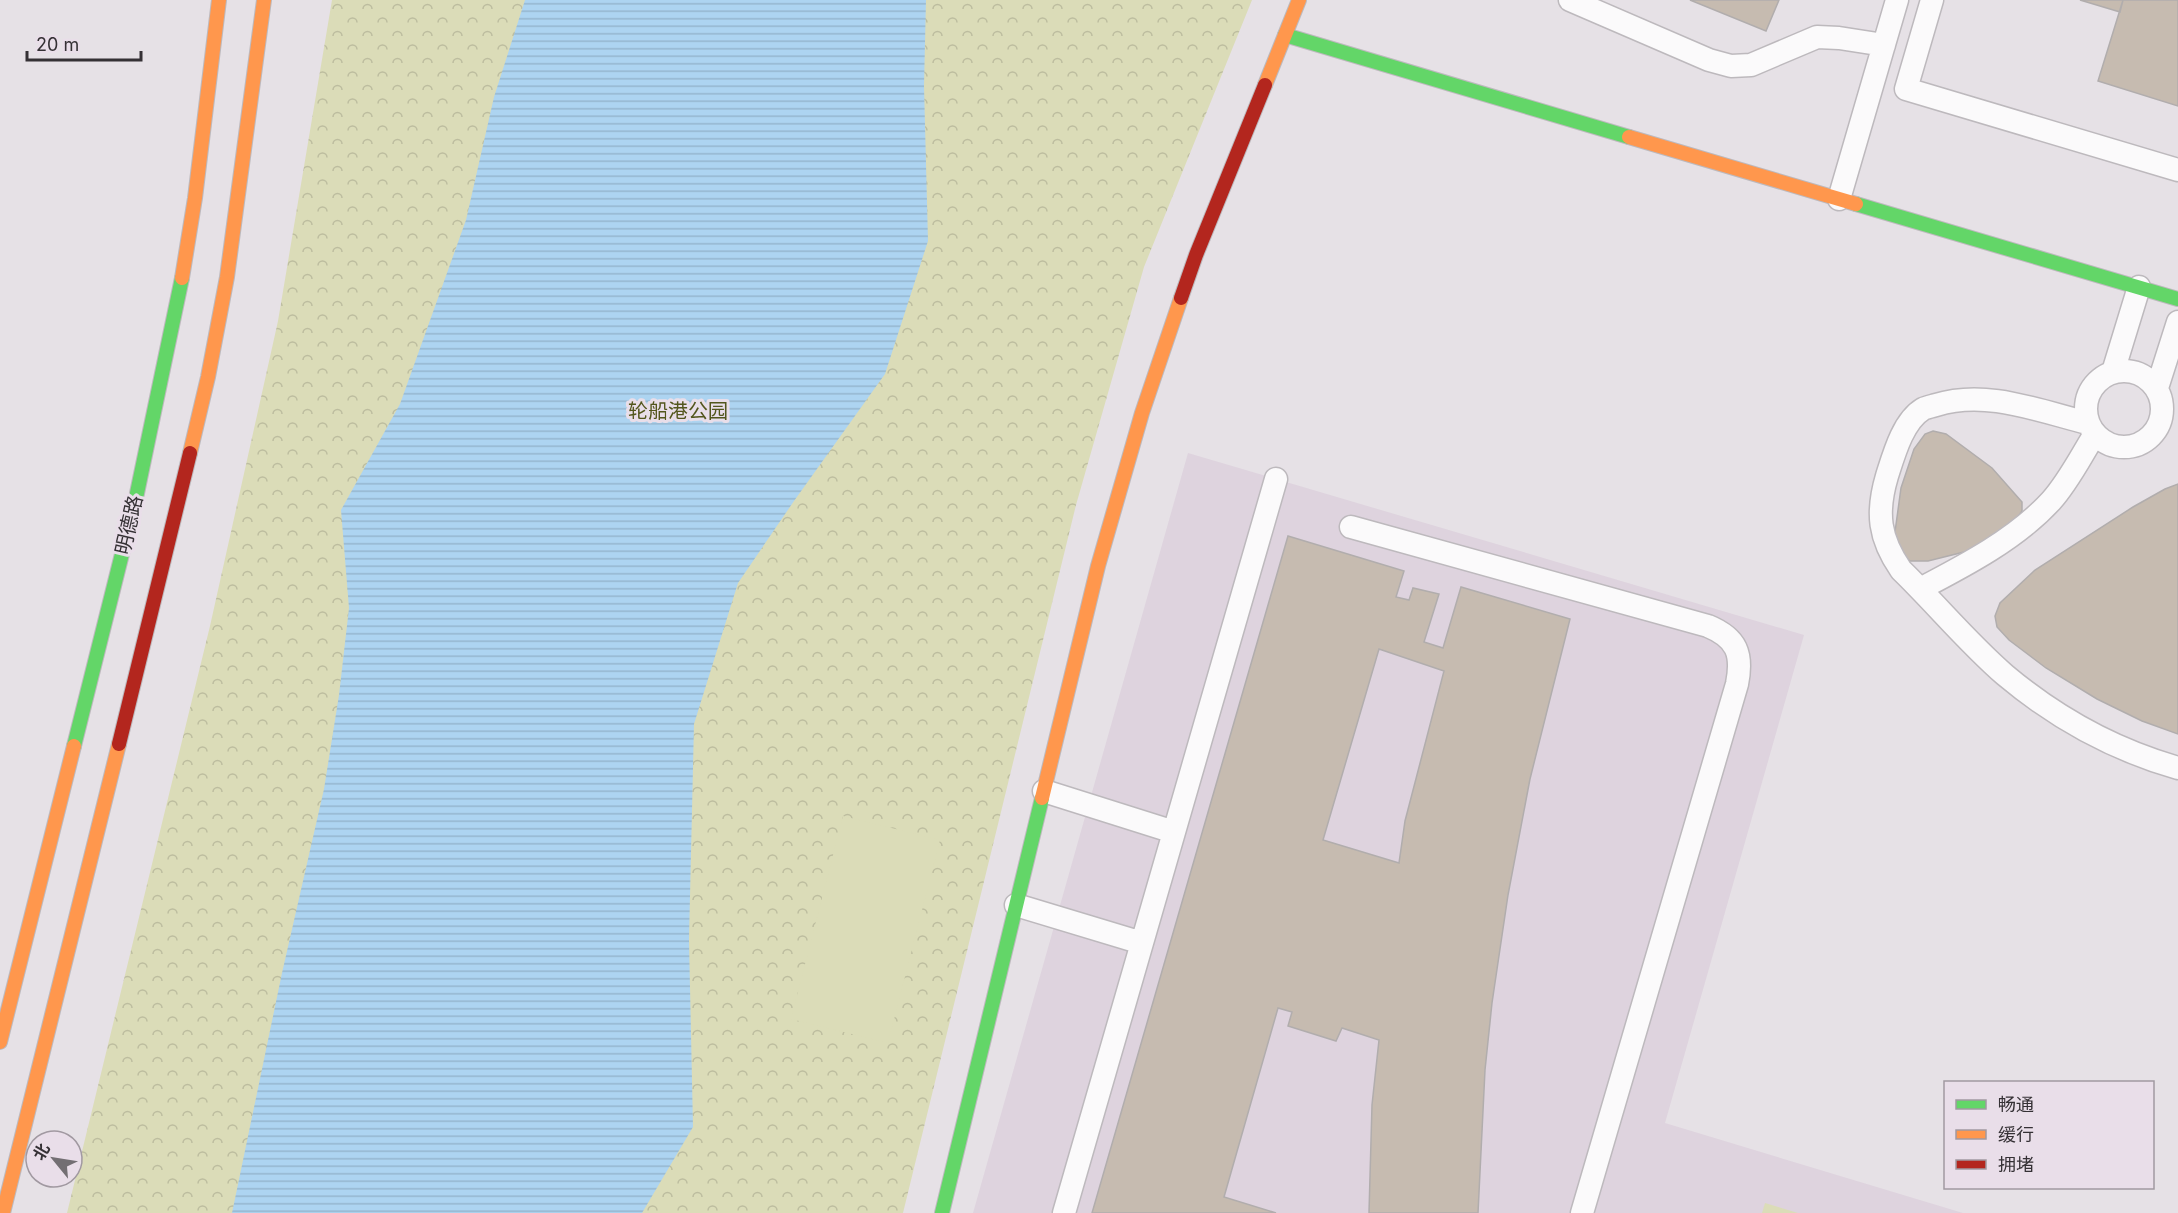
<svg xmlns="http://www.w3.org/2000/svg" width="2178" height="1213" font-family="Inter,'Noto Sans SC',sans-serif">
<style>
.built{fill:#ded3de}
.park{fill:url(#park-crowns)}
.garden{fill:#dbdcb8}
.water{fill:url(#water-rules)}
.building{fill:#c6bbb0;stroke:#b1adad;stroke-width:1.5;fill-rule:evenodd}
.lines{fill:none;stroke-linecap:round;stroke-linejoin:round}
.lane-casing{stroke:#bdb9bd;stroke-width:25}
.fast-casing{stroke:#bdb9bd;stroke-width:16}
.slow-casing{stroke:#bdb9bd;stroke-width:16}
.jam-casing{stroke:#bdb9bd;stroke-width:16}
.lane{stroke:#fbfafb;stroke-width:22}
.fast{stroke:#63d668;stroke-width:14}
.slow{stroke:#ff974d;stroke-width:14}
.jam{stroke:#b3261e;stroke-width:14}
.labels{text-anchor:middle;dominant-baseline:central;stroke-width:6;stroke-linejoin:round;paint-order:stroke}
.park-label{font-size:20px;fill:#53561d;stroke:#e9dee9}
.street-label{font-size:20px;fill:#353135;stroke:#e9dee9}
</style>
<defs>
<pattern id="park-crowns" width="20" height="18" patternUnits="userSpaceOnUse" patternTransform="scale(1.5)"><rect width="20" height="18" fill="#dbdcb8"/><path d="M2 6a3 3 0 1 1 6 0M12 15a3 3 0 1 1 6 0" fill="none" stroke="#bdbd9f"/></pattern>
<pattern id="water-rules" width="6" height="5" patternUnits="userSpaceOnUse" patternTransform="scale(1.5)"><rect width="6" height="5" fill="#add4f1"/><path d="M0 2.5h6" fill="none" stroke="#95b6cf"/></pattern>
</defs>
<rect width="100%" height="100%" fill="#e6e1e6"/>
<path class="built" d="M1188 453 1804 635 1665 1123 1963 1213H973Z"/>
<path class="park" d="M332 0H1252L1144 267 1076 505 903 1213H67L210 626 278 321Z"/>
<path class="garden" d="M843 816 940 840 888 1043 791 1019Z
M1765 1203 1798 1213H1762Z"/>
<path class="water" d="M525 0H926L924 86 928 241 885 374 794 501 738 583 694 724 689 940 693 1127 642 1213H232L282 973 324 789 339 695 349 608 341 510 400 404 466 220 494 97Z"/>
<path class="building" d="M1690 0H1779L1766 31Z
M2080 0H2123L2120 12Z
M2123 0H2178V106L2098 81Z
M1933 431 1946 434 1992 468 2022 502V511L2015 521 1968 551 1928 561H1910L1902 555 1897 546 1895 532 1901 488 1914 449 1925 434Z
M2178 484V734L2142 721 2097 699 2046 668 2009 640 1997 627 1995 616 2000 603 2035 570 2133 507 2165 489Z
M1288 536 1404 571 1396 597 1409 600 1413 588 1439 594 1424 642 1443 648 1461 587 1570 619 1530 779 1508 895 1492 1003 1485 1070 1478 1213H1369L1372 1105 1379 1040 1342 1028 1336 1041 1288 1026 1292 1012 1278 1008 1224 1197 1276 1213H1092ZM1379 649 1444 671 1405 821 1399 863 1323 840Z"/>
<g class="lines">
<defs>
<path id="lane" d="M1570 0 1709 60 1731 66 1751 65 1817 37 1839 38 1884 45
M1932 0 1906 89 2178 170
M1839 199 1897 0
M2086 409a38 38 0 1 1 76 0a38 38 0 1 1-76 0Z
M2113 372 2139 287
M2157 388 2178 322
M2088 423C2039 411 1986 389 1936 405 1933 406 1927 407 1923 409 1903 421 1894 454 1887 476 1876 513 1879 538 1901 570 1936 604 1968 643 2005 675 2055 717 2115 750 2178 768
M1351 527 1708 626C1737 638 1743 654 1737 684L1582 1213
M1920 589C1966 565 2016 539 2051 501 2069 481 2081 456 2095 434
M1044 791 1174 832
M1016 905 1142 943
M1064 1213 1276 479"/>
<path id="fast" d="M1285 35 1629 137
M1856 204 2178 299
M74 746 136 498 182 278
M942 1213 1042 798"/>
<path id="slow" d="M1265 85 1299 0
M1629 137 1856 204
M182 278 195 198 219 0
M190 453 208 377 227 277 264 0
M1042 798 1098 566 1142 413 1181 298
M0 1042 74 746
M3 1213 119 744"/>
<path id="jam" d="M1181 298 1196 255 1265 85
M119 744 190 453"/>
</defs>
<use href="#lane" class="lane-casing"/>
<use href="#fast" class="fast-casing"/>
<use href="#slow" class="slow-casing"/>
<use href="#jam" class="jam-casing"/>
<use href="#lane" class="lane"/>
<use href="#fast" class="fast"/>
<use href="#slow" class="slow"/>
<use href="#jam" class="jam"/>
</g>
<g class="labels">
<g class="park-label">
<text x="678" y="411">轮船港公园</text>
</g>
<g class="street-label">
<text transform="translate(129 525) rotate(-77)">明德路</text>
</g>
</g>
<rect x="1944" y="1081" width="210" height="108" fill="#e9dee9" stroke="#a199a1" stroke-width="1.5"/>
<rect x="1956" y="1100" width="30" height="9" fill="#63d668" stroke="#a199a1" stroke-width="1.5"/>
<text x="1998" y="1111" font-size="18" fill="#353135">畅通</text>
<rect x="1956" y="1130" width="30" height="9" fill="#ff974d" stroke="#a199a1" stroke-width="1.5"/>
<text x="1998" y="1141" font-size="18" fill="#353135">缓行</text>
<rect x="1956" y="1160" width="30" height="9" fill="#b3261e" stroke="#a199a1" stroke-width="1.5"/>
<text x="1998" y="1171" font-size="18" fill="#353135">拥堵</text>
<g transform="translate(54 1159) rotate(300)"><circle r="28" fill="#e9dee9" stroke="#a199a1" stroke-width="1.5"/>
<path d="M0-4.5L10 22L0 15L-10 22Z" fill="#736f73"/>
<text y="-9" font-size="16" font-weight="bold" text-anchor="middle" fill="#353135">北</text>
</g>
<path d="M27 51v9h114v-9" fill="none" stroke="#353135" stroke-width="3"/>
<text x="36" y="51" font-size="18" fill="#353135" stroke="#e9dee9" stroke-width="4.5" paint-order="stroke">20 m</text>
</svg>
